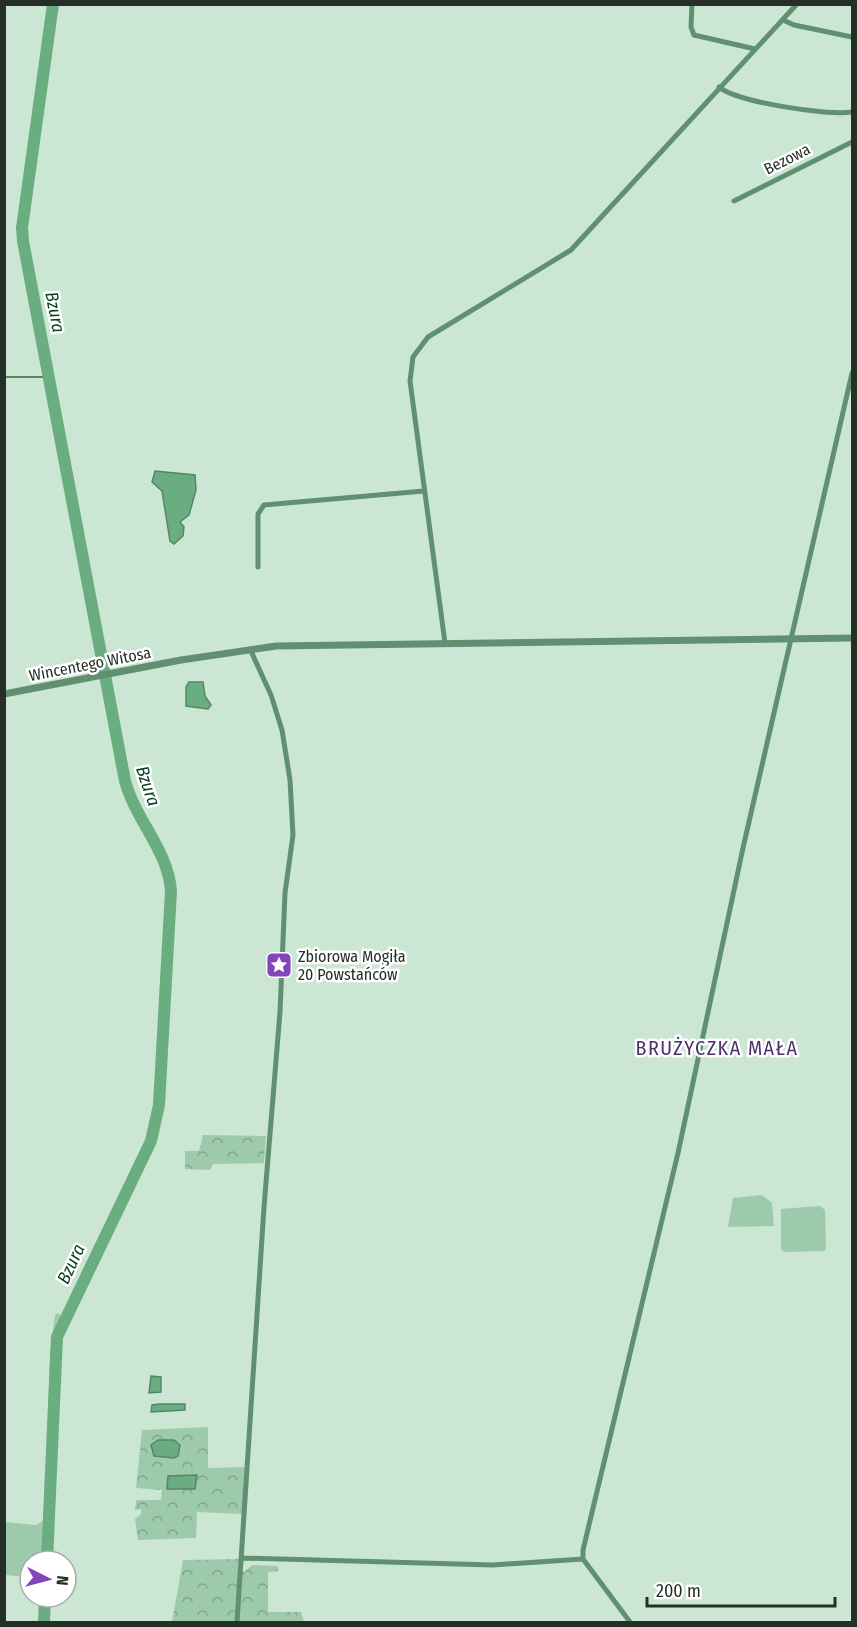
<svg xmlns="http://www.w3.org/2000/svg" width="857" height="1627" font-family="'Fira Sans Condensed',sans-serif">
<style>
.grass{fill:#9ecaac}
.forest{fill:url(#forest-crowns)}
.water{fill:#6aad81;stroke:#558766;stroke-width:1.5}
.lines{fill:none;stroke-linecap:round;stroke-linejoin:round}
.stream{stroke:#558766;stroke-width:2}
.river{stroke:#6aad81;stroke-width:12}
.minor{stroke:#619070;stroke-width:5}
.tertiary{stroke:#619070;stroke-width:7}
.labels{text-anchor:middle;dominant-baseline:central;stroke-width:5;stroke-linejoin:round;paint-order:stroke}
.street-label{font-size:16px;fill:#252f28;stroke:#fff}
.poi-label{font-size:16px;fill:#252f28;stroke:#fff;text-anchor:start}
.water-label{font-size:18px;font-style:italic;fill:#0b4124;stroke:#fff}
.quarter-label{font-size:20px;letter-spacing:1.5px;fill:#4d316b;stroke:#fff}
</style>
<defs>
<pattern id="forest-crowns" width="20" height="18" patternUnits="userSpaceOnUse" patternTransform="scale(1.5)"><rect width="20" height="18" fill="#9ecaac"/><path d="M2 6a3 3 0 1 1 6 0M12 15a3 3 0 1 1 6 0" fill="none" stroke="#81a48c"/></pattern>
</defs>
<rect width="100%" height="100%" fill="#cbe6d3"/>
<path class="grass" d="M762 1195 772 1203 774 1226 728 1227 733 1198Z
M820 1206 825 1210 826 1249 824 1251 784 1252 781 1249V1209Z
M58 1313 65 1318 56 1350 47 1561H30L28 1577 5 1575V1522L36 1525 43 1521 45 1516 50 1352 55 1315Z"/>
<path class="forest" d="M203 1135 266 1136 264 1163 213 1164 210 1170 185 1169V1151H199Z
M208 1427V1468L246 1467 242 1514 197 1512 196 1538 138 1540 135 1519 141 1514V1509L135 1510 136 1500H161L162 1490 136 1488 142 1430Z
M239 1559 238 1571 244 1572 252 1565 278 1566V1571L268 1572V1612H301L304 1622H172L183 1560Z"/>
<path class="water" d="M155 471 195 475 196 490 189 515 180 522 184 527 183 536 174 544 170 541 162 491 152 482Z
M189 682H203L205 696 211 705 208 709 186 706V687Z
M151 1376 161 1377V1392L149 1393Z
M159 1404H185V1410L151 1412 152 1405Z
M158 1440H174L180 1445 178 1456 174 1458 154 1456 151 1445Z
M197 1475 195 1489H167L168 1476Z"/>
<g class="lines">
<path class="stream" d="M4 377H49"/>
<path class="river" d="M47 1561 57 1337 151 1141 159 1105 171 891C168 850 136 821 125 781L23 241 22 228 53 4
M44 1622 45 1597"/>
<path class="minor" d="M692 4 691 27 694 35 755 49
M783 20 794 25 852 37
M719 87C737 102 828 116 852 112
M734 201 852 142
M258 567V514L264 505 424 491
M445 643 410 381 413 357 428 337 571 250 797 4
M242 1558 493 1565 583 1559
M237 1622 264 1207 280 1012 285 893 293 835 290 780 282 730 271 695 250 649
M630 1622 583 1559V1550L678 1153 743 848 852 373"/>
<path class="tertiary" d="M4 694 181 660 276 646 852 638"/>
</g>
<defs>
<symbol id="sight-square" viewBox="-11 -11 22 22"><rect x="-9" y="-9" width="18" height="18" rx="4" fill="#8245bb" stroke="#fff"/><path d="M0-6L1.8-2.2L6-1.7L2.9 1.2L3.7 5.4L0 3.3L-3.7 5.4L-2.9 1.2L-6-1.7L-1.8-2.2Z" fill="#fff"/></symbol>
</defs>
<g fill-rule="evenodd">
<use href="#sight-square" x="264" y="950" width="30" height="30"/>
</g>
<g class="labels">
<g class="street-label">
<text transform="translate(787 159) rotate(-27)">Bezowa</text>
<text transform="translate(90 664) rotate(-11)">Wincentego Witosa</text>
</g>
<g class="poi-label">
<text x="298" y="956">Zbiorowa Mogiła<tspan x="298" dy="18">20 Powstańców</tspan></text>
</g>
<g class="water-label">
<text transform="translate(55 312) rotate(79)">Bzura</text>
<text transform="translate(148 786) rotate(71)">Bzura</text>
<text transform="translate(71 1264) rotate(-65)">Bzura</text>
</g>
<g class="quarter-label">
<text x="717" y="1048">BRUŻYCZKA MAŁA</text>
</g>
</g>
<rect width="857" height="1627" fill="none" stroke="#252f28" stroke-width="12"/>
<g transform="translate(48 1579) rotate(96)"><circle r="28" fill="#ffffff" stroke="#a8aca9" stroke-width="1.5"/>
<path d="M0-4.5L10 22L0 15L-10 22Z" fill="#8245bb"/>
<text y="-9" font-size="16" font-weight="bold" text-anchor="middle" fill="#252f28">N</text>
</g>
<path d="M647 1597v9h188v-9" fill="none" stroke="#252f28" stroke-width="3"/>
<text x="656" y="1597" font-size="18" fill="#252f28" stroke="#ffffff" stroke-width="4.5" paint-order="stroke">200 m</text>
</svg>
